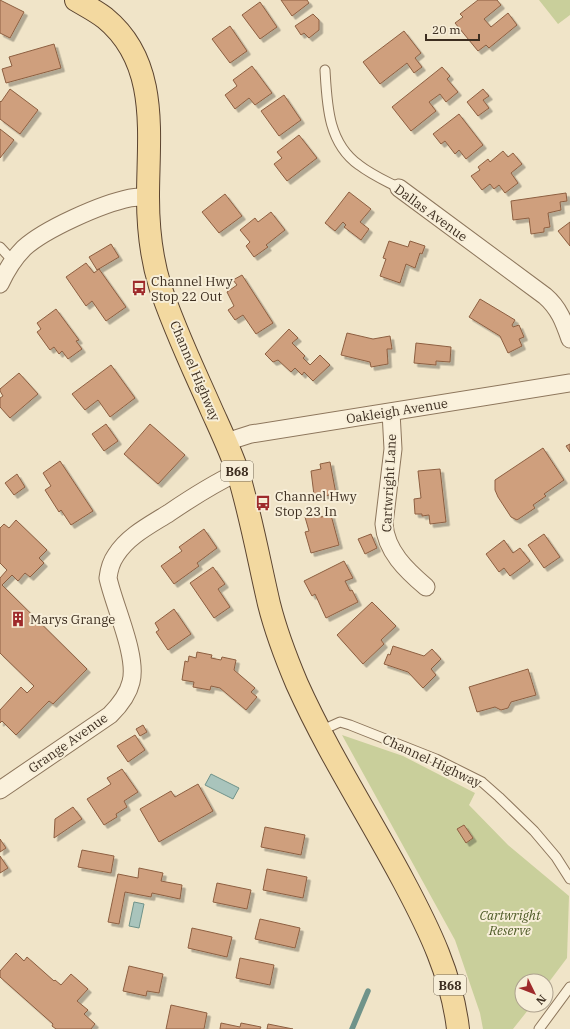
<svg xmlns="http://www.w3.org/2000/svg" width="570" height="1029" font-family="'IBM Plex Serif',serif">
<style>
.green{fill:#c9cf9b}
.water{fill:#a9c4bc;stroke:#6f938a}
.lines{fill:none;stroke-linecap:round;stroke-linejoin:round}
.stream{stroke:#6f938a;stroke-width:5.5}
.building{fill:#cf9f7d;stroke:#8d5f41;filter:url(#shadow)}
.service-casing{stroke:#8d765c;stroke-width:11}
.minor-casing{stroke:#8d765c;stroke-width:19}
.primary-casing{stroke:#5b4430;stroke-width:24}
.service{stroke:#faf1dc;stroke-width:9}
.minor{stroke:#faf1dc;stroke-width:17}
.primary{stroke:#f3d9a0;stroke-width:22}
.labels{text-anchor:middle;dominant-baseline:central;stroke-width:4;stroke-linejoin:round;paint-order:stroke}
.shield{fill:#f7eed8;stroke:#756857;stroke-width:1}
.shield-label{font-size:12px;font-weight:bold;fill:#3d2e20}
.street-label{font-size:13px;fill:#3d2e20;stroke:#f7eed8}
.poi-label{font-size:13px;fill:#3d2e20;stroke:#f7eed8;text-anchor:start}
.park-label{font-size:13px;font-style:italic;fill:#4d5a26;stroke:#f7eed8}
</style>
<defs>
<filter id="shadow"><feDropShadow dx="3.5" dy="3.5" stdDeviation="0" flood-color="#0004"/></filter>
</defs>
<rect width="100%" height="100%" fill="#f0e4c8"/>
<path class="green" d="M539 0H570V15L558 24Z
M342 735 403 756 475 793 469 805 508 845 569 896 567 958 546 986V981H522V1005H532L513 1029H483L480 1013 455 940Z"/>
<path class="water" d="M211 774 239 788 233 799 205 785Z
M134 902 144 904 139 928 129 926Z"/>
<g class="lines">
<path class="stream" d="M352 1029 368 991"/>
</g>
<path class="building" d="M0 0 24 12 10 38 0 33Z
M281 0H307L309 3 292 16Z
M478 0H497L501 5 484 19 491 27 508 13 517 25 489 48 486 45 478 51 455 23 463 17 460 14Z
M260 2 277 27 260 39 242 15Z
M313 14 319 20V30L309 38 304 33 301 35 295 26Z
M230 26 247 51 230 63 212 39Z
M404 31 421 53 415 58 422 67 414 73 407 63 380 84 363 62Z
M54 44 61 68 6 83 2 69 12 66 9 57Z
M252 66 272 93 255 105 249 98 235 109 225 95 237 86 233 80Z
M442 67 450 76 447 79 458 92 446 102 440 94 429 102 436 111 411 131 392 107Z
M10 89 38 110 20 134 0 119V101L1 102Z
M483 89 489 96 483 100 489 108 478 116 467 102Z
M284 95 301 120 279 136 261 111Z
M459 114 483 145 466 159 459 150 455 154 445 141 441 144 433 134Z
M0 129 14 140 0 158Z
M299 135 317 158 287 181 274 164 282 158 277 152Z
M503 151 508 157 513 153 522 164 511 173 518 183 505 193 499 185 494 189 490 184 482 190 471 176 480 170 478 167 488 159 490 162Z
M349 192 371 209 360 222 369 229 361 240 344 227 346 225 343 222 335 231 325 223Z
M566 193 567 201 560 202 561 210 548 213 550 227 544 228V232L531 234 529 218 513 220 511 201Z
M225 194 242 216 219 233 202 212Z
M271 212 285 230 266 245 268 247 254 257 246 246 250 242 240 230 255 218 258 222Z
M570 222V246L558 231Z
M389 241 408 247 410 241 425 246 422 254 420 253 415 268 406 264 400 283 380 276 386 259 383 258Z
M111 244 119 257 97 270 89 257Z
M86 263 94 273 99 269 126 307 106 321 92 301 86 306 66 277Z
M242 275 273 323 256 334 243 315 235 320 228 310 234 306 227 292 237 285 233 280Z
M480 299 515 320 512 325 513 327 519 325 524 337 519 339 522 346 508 353 500 336 469 317Z
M56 309 79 340 76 341 82 349 68 359 62 351 59 354 54 347 50 350 37 332 41 329 37 323Z
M289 329 298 338 292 343 305 356 303 358 310 365 320 355 330 365 313 381 304 372 302 375 295 368 291 372 278 360 273 362 265 354Z
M347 333 373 339 390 336 392 349H387L388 364 371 367 370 362 341 355Z
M416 343 451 347 450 362 436 361V365L414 363Z
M111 365 135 398 110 417 98 400 85 410 72 394Z
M19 373 38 394 10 418 0 407V398L3 396 0 391V389Z
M106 424 118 441 104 451 92 434Z
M150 424 185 455 158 484 124 454Z
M570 444V452L566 446Z
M543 448 564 480 544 494 546 496 533 505 535 508 517 520 511 517 498 497 495 490V480Z
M60 461 93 511 71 525 61 510 59 512 45 490 51 486 43 473Z
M330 462 336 494 324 496V493L314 495 311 471 321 469 320 464Z
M440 469 446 522 430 524 429 515 422 516V514H415L414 499 421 498 418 471Z
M17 474 25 487 14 495 5 483Z
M320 513 321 517 331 515 339 545 311 553 305 532 309 531 305 517Z
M16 520 47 550 39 558 44 563 30 577 25 573 18 581 12 575 2 585 87 669 53 704 49 701 16 735 2 721 0 723V710L21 687 27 693 34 686 0 653V578L7 570 0 563V528L4 524 9 528Z
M204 529 217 548 197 563 199 566 174 584 161 566 182 551 179 547Z
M371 534 377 548 365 554 358 539Z
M544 534 560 557 544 568 528 545Z
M504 540 513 553 520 548 530 561 510 576 504 568 499 572 486 554Z
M344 561 353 578 345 581 350 591 352 590 358 602 326 618 315 594 312 596 304 581Z
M213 567 225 584 218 589 230 607 214 618 190 583Z
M372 602 396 626 381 640 384 644 363 664 337 635Z
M174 609 191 634 168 650 156 632 159 630 155 623Z
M393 646 424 656 432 649 441 659 431 669 436 675 423 688 408 672 384 664 388 654 390 655Z
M197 652 212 655 211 658 221 660 222 657 236 660 234 670 255 688 251 692 257 697 246 710 220 688 211 686 210 690 193 687 194 682 182 680 185 661 188 662 189 656 196 658Z
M528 669 536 695 511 702 508 708 501 710 495 707 477 712 469 687Z
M143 725 147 732 140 736 136 729Z
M135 735 145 750 128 762 117 746Z
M122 769 138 792 124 801 127 807 116 814 117 817 104 825 87 799 111 784 107 778Z
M198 784 213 811 159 842 140 809 171 791 175 797Z
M73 807 82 819 54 838 55 819Z
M464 825 473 838 466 843 457 829Z
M265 827 305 835 301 855 261 847Z
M0 839 6 848 0 852Z
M82 850 114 856 111 873 78 867Z
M0 856 8 868 0 873Z
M139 868 163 873 161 881 182 885 180 899 152 893 151 897 125 892 119 924 108 922 118 874 138 878Z
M267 869 307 877 303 898 263 890Z
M217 883 251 890 247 909 213 902Z
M260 919 300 928 295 948 255 939Z
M192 928 232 937 227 957 188 948Z
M16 953 24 961 27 957 54 981 55 980 61 985 71 974 88 989 77 1001 88 1010 84 1014 95 1024 91 1029H56L52 1026 53 1024 0 977V971Z
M240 958 274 965 270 985 236 978Z
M129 966 163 974 159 993 147 991 146 996 123 991Z
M171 1005 207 1013 204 1029H166Z
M221 1023 240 1027 241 1023 261 1027 260 1029H220Z
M268 1024 293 1029H267Z"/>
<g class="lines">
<defs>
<path id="service" d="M325 70C327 105 328 143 359 165 372 175 386 181 399 188
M0 247 13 261
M320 731 340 722 350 725 436 759 482 782 499 797 534 831 556 857 570 879
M539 1029 570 987"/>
<path id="minor" d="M399 188 545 296C559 308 564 322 570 339
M0 284C6 271 14 258 24 248 45 229 101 204 130 198 135 197 142 197 148 197
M391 412 393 449 384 524C386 551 406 570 426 587
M226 442 251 434 570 383
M0 790 110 715C119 706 128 695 131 682 138 656 114 606 108 578 109 570 111 562 116 555 128 536 150 525 169 513 191 498 213 484 238 472"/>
<path id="primary" d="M76 0C86 6 96 11 105 18 160 63 148 135 148 197 148 227 151 257 160 286 174 329 194 370 212 411 221 431 231 452 238 473 251 516 259 561 269 604 276 632 286 658 297 684 328 753 369 816 404 882 429 929 452 976 458 1029"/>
</defs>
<use href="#service" class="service-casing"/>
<use href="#minor" class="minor-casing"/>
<use href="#primary" class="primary-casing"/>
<use href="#service" class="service"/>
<use href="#minor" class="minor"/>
<use href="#primary" class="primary"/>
</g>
<defs>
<symbol id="bus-bare" viewBox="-9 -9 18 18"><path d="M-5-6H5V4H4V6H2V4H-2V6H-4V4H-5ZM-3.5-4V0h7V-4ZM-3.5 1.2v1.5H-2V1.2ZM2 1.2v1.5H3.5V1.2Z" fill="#9e2a2b" stroke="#f7eed8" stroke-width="2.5" paint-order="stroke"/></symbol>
<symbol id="building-bare" viewBox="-9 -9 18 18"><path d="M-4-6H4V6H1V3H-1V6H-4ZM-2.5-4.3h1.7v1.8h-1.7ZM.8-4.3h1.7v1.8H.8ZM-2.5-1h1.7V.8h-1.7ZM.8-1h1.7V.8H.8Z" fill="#9e2a2b" stroke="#f7eed8" stroke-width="2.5" paint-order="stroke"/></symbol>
</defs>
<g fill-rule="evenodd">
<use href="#bus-bare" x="128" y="277" width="22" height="22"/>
<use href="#bus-bare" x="252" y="492" width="22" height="22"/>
<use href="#building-bare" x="7" y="608" width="22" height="22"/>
</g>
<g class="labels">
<g class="shield">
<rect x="221" y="461" width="32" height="20" rx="3"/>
<rect x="434" y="975" width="32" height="20" rx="3"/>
</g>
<g class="shield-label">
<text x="237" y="471">B68</text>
<text x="450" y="985">B68</text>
</g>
<g class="street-label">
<text transform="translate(431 213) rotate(36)">Dallas Avenue</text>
<text transform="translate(195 371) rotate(67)">Channel Highway</text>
<text transform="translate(397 411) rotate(-9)">Oakleigh Avenue</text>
<text transform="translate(389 483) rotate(-87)">Cartwright Lane</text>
<text transform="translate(68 743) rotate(-35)">Grange Avenue</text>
<text transform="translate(432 761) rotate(25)">Channel Highway</text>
</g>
<g class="poi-label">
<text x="151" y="281">Channel Hwy<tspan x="151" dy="15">Stop 22 Out</tspan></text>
<text x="275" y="496">Channel Hwy<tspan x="275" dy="15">Stop 23 In</tspan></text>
<text x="30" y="619">Marys Grange</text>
</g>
<g class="park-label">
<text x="510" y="915">Cartwright<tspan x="510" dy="15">Reserve</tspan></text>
</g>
</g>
<g transform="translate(534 993) rotate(133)"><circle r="19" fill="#f7eed8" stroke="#ada18e"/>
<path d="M0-3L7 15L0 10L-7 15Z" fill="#9e2a2b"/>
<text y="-6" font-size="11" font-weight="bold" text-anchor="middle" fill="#3d2e20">N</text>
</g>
<path d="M426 34v6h53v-6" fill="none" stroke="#3d2e20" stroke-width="2"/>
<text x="432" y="34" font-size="12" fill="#3d2e20" stroke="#f7eed8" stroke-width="3" paint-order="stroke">20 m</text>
</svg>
